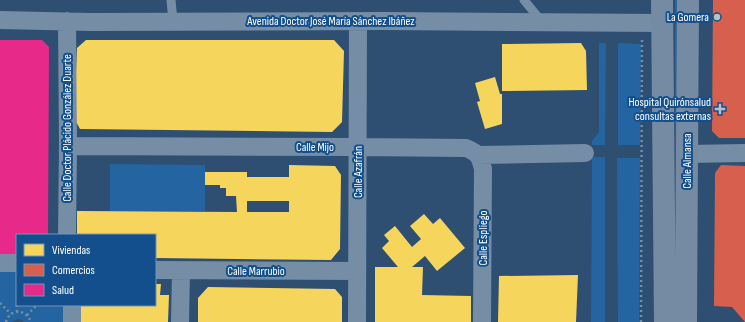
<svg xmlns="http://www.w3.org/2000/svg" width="745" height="322" font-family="'Sofia Sans Condensed',sans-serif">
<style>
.green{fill:#2464a1}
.homes{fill:#f6d55c;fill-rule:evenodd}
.shops{fill:#d6604d}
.health{fill:#e7298a}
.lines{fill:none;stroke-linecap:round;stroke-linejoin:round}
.path{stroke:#758ea5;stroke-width:2.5;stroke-dasharray:2 3;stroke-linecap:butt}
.lane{stroke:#758ea5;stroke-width:9}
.street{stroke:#758ea5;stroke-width:18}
.primary{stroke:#758ba3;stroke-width:22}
.poi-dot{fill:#b6c1cd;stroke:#134f8c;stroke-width:1.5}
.labels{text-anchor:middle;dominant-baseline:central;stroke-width:4;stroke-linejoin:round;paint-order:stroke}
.poi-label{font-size:12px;fill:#fff;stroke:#134f8c;text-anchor:end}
.street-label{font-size:12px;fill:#fff;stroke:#134f8c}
</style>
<rect width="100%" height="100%" fill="#2e4f71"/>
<path class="green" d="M675 0H679L675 322Z
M599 43H606L605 145H592V141L599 132Z
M618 43 641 44 640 145H618Z
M592 157H605V322H591Z
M617 158H640L639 322H618Z
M110 164 205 165V211H110Z
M0 267H17V305H70V322H24C17 316 17 321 11 322 8 322 3 322 0 322Z"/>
<path class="homes" d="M86 40H334L344 51 342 122 332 132 80 129 74 118 77 48Z
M581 43 586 51 587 90 502 91V44Z
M495 77 500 94H502V124L485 129 477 102 480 101 475 83Z
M289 165 335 166 341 175 340 249 331 260 155 258V235H77V211L237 212 236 196H226V188H220V185H205V172H247V177H289ZM247 201H289V212H247Z
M424 214 433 224 440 218 465 248 437 271 425 256 412 267H423L422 295 471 296V322H375V267H398L382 248 389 241 384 235 395 226 412 247 421 239 410 226Z
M578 275 576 322H498L499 276Z
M155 284H161L160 295H169L168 322H75V305H155Z
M208 287 335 289 342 297V322H198V298Z"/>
<path class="shops" d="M713 0H745V138H719L712 131Z
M721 165 745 166V322L732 307 714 306 715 173Z"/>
<path class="health" d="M0 40H42L49 47 48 235H17V258L0 257Z"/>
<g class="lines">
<path class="path" d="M0 303 11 314
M17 312V305
M27 315 37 305
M6 322C10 308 26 309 31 322
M641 322 642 39"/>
<path class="lane" d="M171 0 173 21
M524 0 542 22"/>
<path class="street" d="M0 20 90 22 384 21 662 23
M67 21 68 146 67 235
M68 146 358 147 466 148C478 153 480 156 483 169L482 322
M687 154 745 153
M478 155 585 153
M0 263H17
M155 270 357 271
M72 322V305
M180 322 181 271
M357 322 358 22"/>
<path class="primary" d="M662 0 665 322
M686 322 687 154 688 0"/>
</g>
<g class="poi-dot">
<circle cx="717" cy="17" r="4"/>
<path d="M718 103h4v4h4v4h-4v4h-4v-4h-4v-4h4z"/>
</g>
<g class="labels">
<g class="poi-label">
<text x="709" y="17">La Gomera</text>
<text x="711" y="102">Hospital Quirónsalud<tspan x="711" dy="14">consultas externas</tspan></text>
</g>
<g class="street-label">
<text x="331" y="21">Avenida Doctor José María Sánchez Ibáñez</text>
<text transform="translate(67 128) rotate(-90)">Calle Doctor Plácido González Duarte</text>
<text x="315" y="147">Calle Mijo</text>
<text transform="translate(687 161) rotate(-90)">Calle Almansa</text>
<text transform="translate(358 172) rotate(-90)">Calle Azafrán</text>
<text transform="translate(483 238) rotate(-90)">Calle Espliego</text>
<text x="256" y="271">Calle Marrubio</text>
</g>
</g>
<rect x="16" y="234" width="140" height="72" fill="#134f8c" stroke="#7195ba"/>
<rect x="24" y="244" width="20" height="12" fill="#f6d55c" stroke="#7195ba"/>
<text x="52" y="254" font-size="12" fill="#ffffff">Viviendas</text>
<rect x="24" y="264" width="20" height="12" fill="#d6604d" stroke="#7195ba"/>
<text x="52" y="274" font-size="12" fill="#ffffff">Comercios</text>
<rect x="24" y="284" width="20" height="12" fill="#e7298a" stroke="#7195ba"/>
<text x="52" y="294" font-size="12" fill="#ffffff">Salud</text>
</svg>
